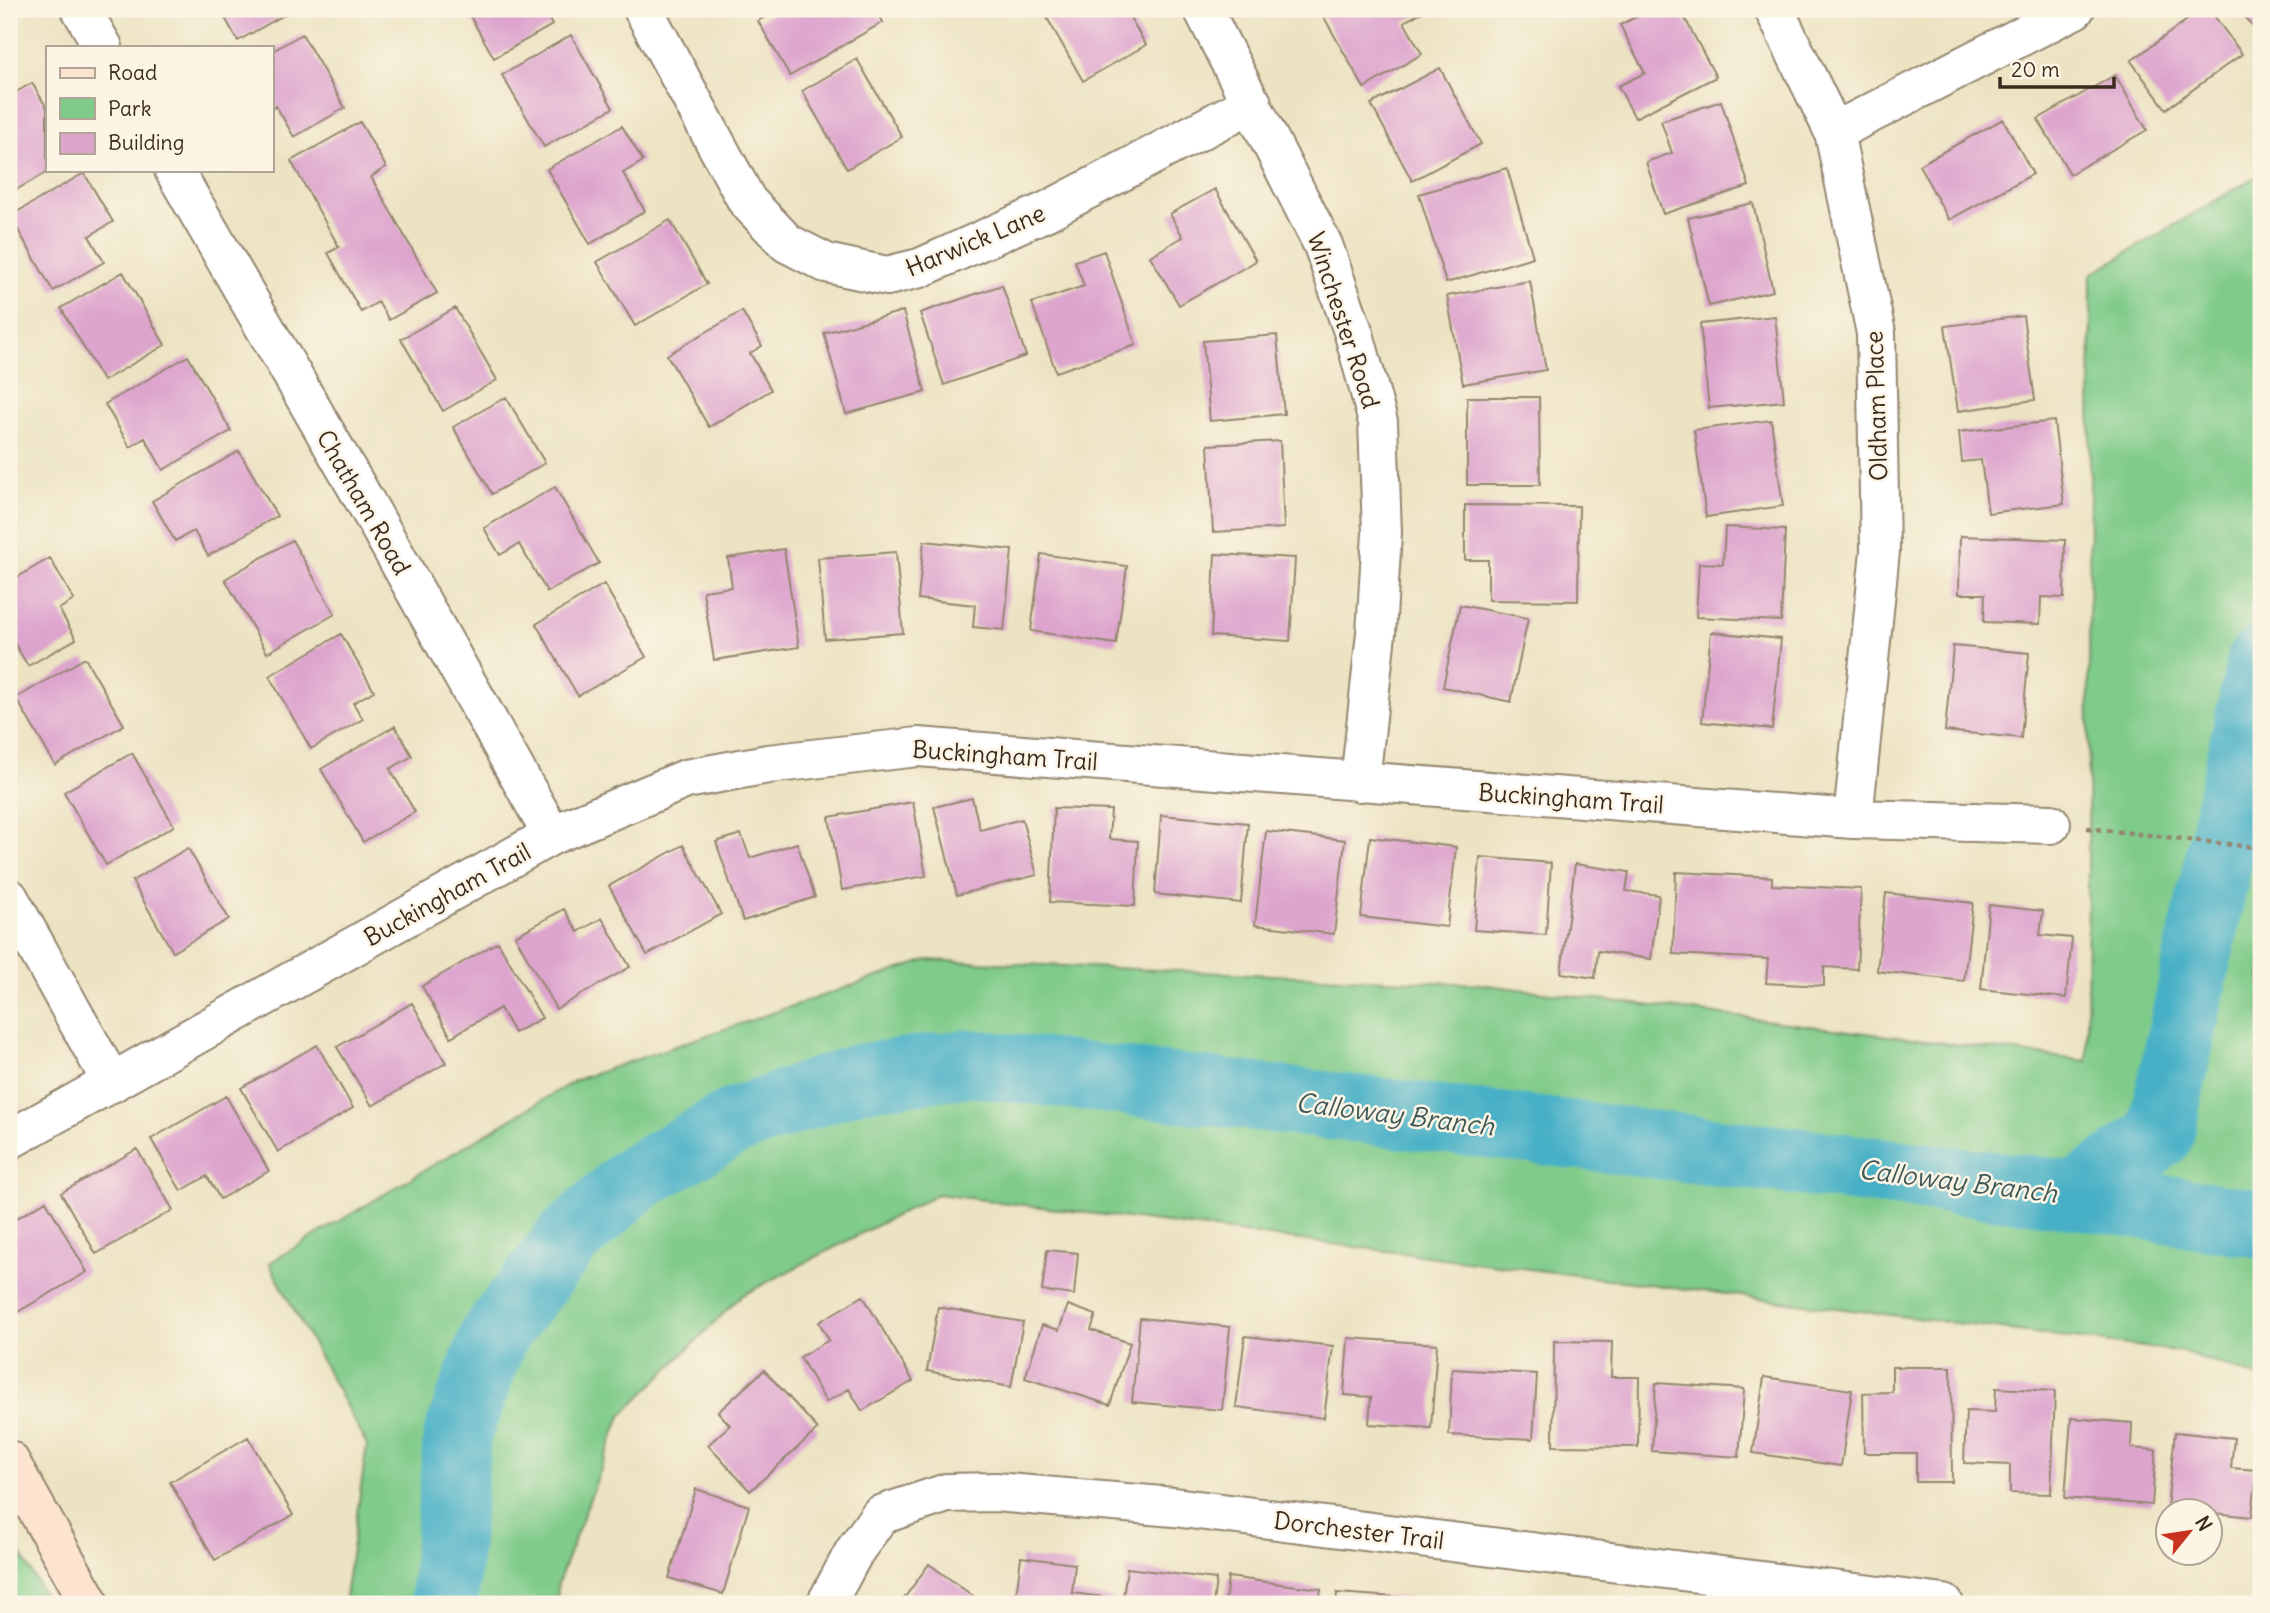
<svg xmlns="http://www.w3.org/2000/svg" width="2270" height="1613" font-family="Delius,sans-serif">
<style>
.green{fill:#7fcb89;stroke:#5d7a54;stroke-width:2}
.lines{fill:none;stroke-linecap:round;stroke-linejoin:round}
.river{stroke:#47b0c6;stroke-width:68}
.building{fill:#dda4cd}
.minor-casing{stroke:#948670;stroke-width:42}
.secondary-casing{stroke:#948670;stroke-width:42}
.path{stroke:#948670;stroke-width:4.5;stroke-dasharray:5 5;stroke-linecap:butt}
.minor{stroke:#fff;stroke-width:38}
.secondary{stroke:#fde4d1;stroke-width:38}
.labels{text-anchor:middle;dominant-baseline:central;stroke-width:5;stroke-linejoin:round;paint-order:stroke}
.street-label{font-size:24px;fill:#3b2a1e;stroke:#fcf5e5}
.water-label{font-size:26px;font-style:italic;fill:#3f5959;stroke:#fcf5e5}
</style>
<rect width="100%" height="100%" fill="#fcf5e5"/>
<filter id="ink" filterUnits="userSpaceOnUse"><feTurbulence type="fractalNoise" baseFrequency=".0143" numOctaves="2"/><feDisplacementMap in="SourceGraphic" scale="14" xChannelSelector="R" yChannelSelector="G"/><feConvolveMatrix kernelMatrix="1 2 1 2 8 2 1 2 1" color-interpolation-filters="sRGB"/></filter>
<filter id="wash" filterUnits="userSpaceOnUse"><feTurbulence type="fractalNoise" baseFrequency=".00686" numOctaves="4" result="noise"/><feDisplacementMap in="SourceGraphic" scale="28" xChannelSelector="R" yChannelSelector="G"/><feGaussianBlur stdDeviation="1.57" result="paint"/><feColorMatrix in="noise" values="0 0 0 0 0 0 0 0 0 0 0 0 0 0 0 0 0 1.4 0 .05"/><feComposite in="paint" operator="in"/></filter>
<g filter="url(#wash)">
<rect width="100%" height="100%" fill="#ece3c2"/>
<path class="green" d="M2261 174V1378L2184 1352 937 1194 741 1296 621 1416 558 1583 557 1604H344L367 1445 269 1263 576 1080 927 960 1479 984 2087 1061 2091 274Z
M9 1532 49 1604H16L9 1591Z"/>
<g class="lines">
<path class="river" d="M2078 1195 2160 1135 2261 660
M444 1604 457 1436 494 1335 568 1239 633 1180 734 1122 857 1078 969 1063 2078 1195 2261 1224"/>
</g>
<g id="blocks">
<path class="building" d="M220 9H288L289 12 238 41Z
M466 9H543L552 25 494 58Z
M779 9H876L883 22 790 76 758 21Z
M1042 9H1125L1146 45 1083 81Z
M1327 9H1420L1422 12 1404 22 1422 54 1364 88 1321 12Z
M1651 9H1680L1716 77 1635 118 1618 86 1645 73 1620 25Z
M2202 9H2209L2242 54 2166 109 2131 61Z
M2238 9H2261V37Z
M302 34 345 108 294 137 276 106 271 109V52Z
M571 35 613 108 544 147 502 75Z
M857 59 902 137 847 169 802 91Z
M1440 68 1481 144 1412 181 1371 104Z
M2115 75 2147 130 2070 174 2038 119Z
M32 83 47 108V172L9 194V96Z
M1721 101 1749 186 1663 214 1646 162 1672 153 1661 121Z
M2003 119 2033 174 1949 220 1919 165Z
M360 122 386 167 371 177 437 293 389 320 378 302 361 312 328 253 339 247 291 161Z
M622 126 643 161 623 173 645 211 590 244 547 169Z
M1507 168 1533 257 1446 283 1419 194Z
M84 173 113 222 89 236 104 262 53 291 10 216Z
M1215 189 1256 261 1179 305 1150 256 1183 237 1170 214Z
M1753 203 1773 291 1709 306 1688 218Z
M670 220 707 284 635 326 597 262Z
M1104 251 1136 345 1056 372 1032 303 1084 286 1075 261Z
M123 272 165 345 103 381 61 308Z
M1530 281 1546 370 1463 384 1447 296Z
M1002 285 1026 356 944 385 920 313Z
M455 308 497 380 443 411 401 339Z
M742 311 762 346 750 353 771 390 709 427 667 355Z
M903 311 925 392 846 414 824 333Z
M1775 316 1784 401 1709 408 1700 324Z
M2023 316 2035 400 1958 411 1945 326Z
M1277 335 1284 414 1210 421 1203 341Z
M188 356 231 431 163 470 145 438 130 447 105 404Z
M506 397 545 463 492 494 453 427Z
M1467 397H1539L1540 485H1467Z
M1771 420 1783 506 1706 517 1694 430Z
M2054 421 2064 504 1988 513 1981 460 1962 462 1959 432Z
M1280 441 1284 528 1213 532 1208 445Z
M239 451 277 516 208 556 194 531 175 541 152 501Z
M555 487 599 563 547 592 519 544 500 555 484 528Z
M1465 505 1579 506 1578 601 1488 600V560H1465Z
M1725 527 1785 530 1781 621 1696 617 1699 563 1723 564Z
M1960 536 2065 540 2064 598 2041 597 2040 624 1984 622 1985 594H1959Z
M292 540 335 614 267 653 225 579Z
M924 541 1012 550 1004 630 973 627 975 605 918 599Z
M784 549 799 647 714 660 703 591 732 587 728 558Z
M896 552 903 633 825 639 818 558Z
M1041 554 1127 566 1116 644 1031 631Z
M1215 554 1295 558 1290 641 1211 636Z
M50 558 74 600 59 609 76 639 28 666 9 634V582Z
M604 584 646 657 578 696 536 624Z
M1460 605 1528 618 1511 702 1443 687Z
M1711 632 1781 639 1772 729 1702 722Z
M341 634 374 691 353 703 363 719 311 749 269 676Z
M1953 646 2029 653 2021 738 1945 731Z
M85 658 124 725 55 765 16 698Z
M395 726 412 756 390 769 415 812 363 842 321 769Z
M132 753 174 826 106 865 64 792Z
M972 798 980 830 1022 819 1037 875 957 895 934 807Z
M913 802 926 876 842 890 829 817Z
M1054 808 1111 810 1109 839 1138 841 1135 906 1050 902Z
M1161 815 1248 823 1241 903 1155 894Z
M1266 831 1345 840 1334 934 1255 925Z
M741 834 750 858 797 843 815 897 743 921 716 842Z
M1370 837 1456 847 1447 927 1361 917Z
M683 845 721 914 647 955 609 886Z
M188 848 229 919 173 952 132 881Z
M1480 857 1551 863 1546 935 1474 930Z
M1575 864 1629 872 1626 891 1659 895 1651 959 1598 951 1595 978 1561 973Z
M1676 872 1772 877V885L1861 889 1857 969 1824 967V986L1766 983 1768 959 1673 954Z
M1886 893 1973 903 1964 981 1877 971Z
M1989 905 2043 911 2040 935 2072 938 2066 998 1981 989Z
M564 909 578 932 602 918 630 967 556 1009 515 936Z
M498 942 542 1018 514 1033 500 1008 451 1037 422 986Z
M412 1003 446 1063 372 1106 337 1047Z
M317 1045 353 1108 278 1152 241 1088Z
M226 1096 269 1171 220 1199 207 1176 181 1191 151 1139Z
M137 1149 173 1210 96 1254 61 1193Z
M46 1201 87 1272 14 1314 9 1304V1253L12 1251 9 1245V1223Z
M1047 1250 1078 1253 1074 1295 1042 1291Z
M863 1296 913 1381 862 1411 849 1389 826 1402 800 1357 829 1340 819 1322Z
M1068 1305 1096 1315 1091 1330 1130 1343 1110 1405 1025 1378 1042 1325 1059 1330Z
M938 1307 1023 1322 1011 1387 927 1371Z
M1140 1318 1230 1327 1222 1410 1132 1402Z
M1245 1336 1333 1346 1324 1418 1236 1407Z
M1348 1338 1437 1344 1431 1428 1369 1424 1371 1397 1344 1395Z
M1554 1341 1612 1342 1611 1377H1639L1638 1447 1553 1446Z
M1892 1367H1951L1952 1482H1916V1453H1864L1863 1393 1892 1392Z
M1452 1369 1537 1374 1533 1439 1449 1435Z
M764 1370 818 1429 750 1491 708 1445 730 1425 718 1412Z
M1764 1377 1852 1390 1841 1466 1753 1453Z
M1656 1383 1744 1389 1739 1457 1652 1451Z
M1996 1388 2055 1391 2051 1494 2010 1493V1465L1964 1463 1966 1411 1995 1412Z
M2071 1418 2132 1423 2131 1448 2156 1450 2152 1505 2065 1498Z
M2175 1432 2234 1438 2231 1468 2257 1470 2252 1517 2167 1508Z
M248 1437 293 1515 215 1560 170 1482Z
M696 1489 749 1506 723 1594 669 1578Z
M1021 1557 1075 1564 1072 1593 1111 1598V1604H1015Z
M929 1564 984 1604H900Z
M1127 1568 1216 1579 1213 1604H1122Z
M1228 1577 1321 1589 1319 1604H1225Z
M1337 1593 1423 1599V1604H1336Z"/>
</g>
</g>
<g filter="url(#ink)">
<use href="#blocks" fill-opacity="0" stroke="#948670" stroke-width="2"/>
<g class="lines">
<defs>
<path id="minor" d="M81 9 103 47
M643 9 747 201 787 243 826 263 887 276 920 268 1047 211 1252 103
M1203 9 1323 245 1354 334 1378 422 1382 533 1376 633 1360 782
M1774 9 1834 132 1876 333 1880 551 1853 819
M1834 132 2075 9
M174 170 370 510 552 835
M9 898 112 1083
M9 1140 552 835 686 779 768 764 918 747 1853 819 2051 824
M826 1604 854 1552 880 1515 947 1493 995 1492 1174 1507 1944 1604"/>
<path id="secondary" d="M9 1460 90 1604"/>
</defs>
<use href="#minor" class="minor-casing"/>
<use href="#secondary" class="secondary-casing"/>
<path class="path" d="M2087 828 2261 848"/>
<use href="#minor" class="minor"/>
<use href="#secondary" class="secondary"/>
</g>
</g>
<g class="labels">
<g class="street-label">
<text transform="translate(975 240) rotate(-23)">Harwick Lane</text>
<text transform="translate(1344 320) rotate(72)">Winchester Road</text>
<text transform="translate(1876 406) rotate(-92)">Oldham Place</text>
<text transform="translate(364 502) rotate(60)">Chatham Road</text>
<text transform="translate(1005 755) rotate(4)">Buckingham Trail</text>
<text transform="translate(1571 798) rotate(4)">Buckingham Trail</text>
<text transform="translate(447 894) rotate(-29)">Buckingham Trail</text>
<text transform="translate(1359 1530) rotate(7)">Dorchester Trail</text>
</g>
<g class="water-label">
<text transform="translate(1395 1114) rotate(7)">Calloway Branch</text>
<text transform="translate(1958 1181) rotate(7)">Calloway Branch</text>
</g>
</g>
<rect width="2270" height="1613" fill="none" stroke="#fcf5e5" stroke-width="35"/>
<rect x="46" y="46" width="228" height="126" fill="#fcf5e5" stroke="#afa495" stroke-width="2"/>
<rect x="60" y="68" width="35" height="10" fill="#fde4d1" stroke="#afa495" stroke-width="2"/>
<text x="108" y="80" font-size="21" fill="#3b2a1e">Road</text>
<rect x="60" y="98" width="35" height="21" fill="#7fcb89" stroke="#afa495" stroke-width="2"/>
<text x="108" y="116" font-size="21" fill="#3b2a1e">Park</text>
<rect x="60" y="133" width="35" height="21" fill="#dda4cd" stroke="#afa495" stroke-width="2"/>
<text x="108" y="150" font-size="21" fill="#3b2a1e">Building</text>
<g transform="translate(2189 1532) rotate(60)"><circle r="33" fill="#fcf5e5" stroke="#afa495" stroke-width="2"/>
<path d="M0-5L12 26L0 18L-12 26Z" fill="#c8321e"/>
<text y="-10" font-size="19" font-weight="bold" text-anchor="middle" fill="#3b2a1e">N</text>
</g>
<path d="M2000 77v10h114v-10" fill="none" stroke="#3b2a1e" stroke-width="3.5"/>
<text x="2011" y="77" font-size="21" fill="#3b2a1e" stroke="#fcf5e5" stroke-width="5" paint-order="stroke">20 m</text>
</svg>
